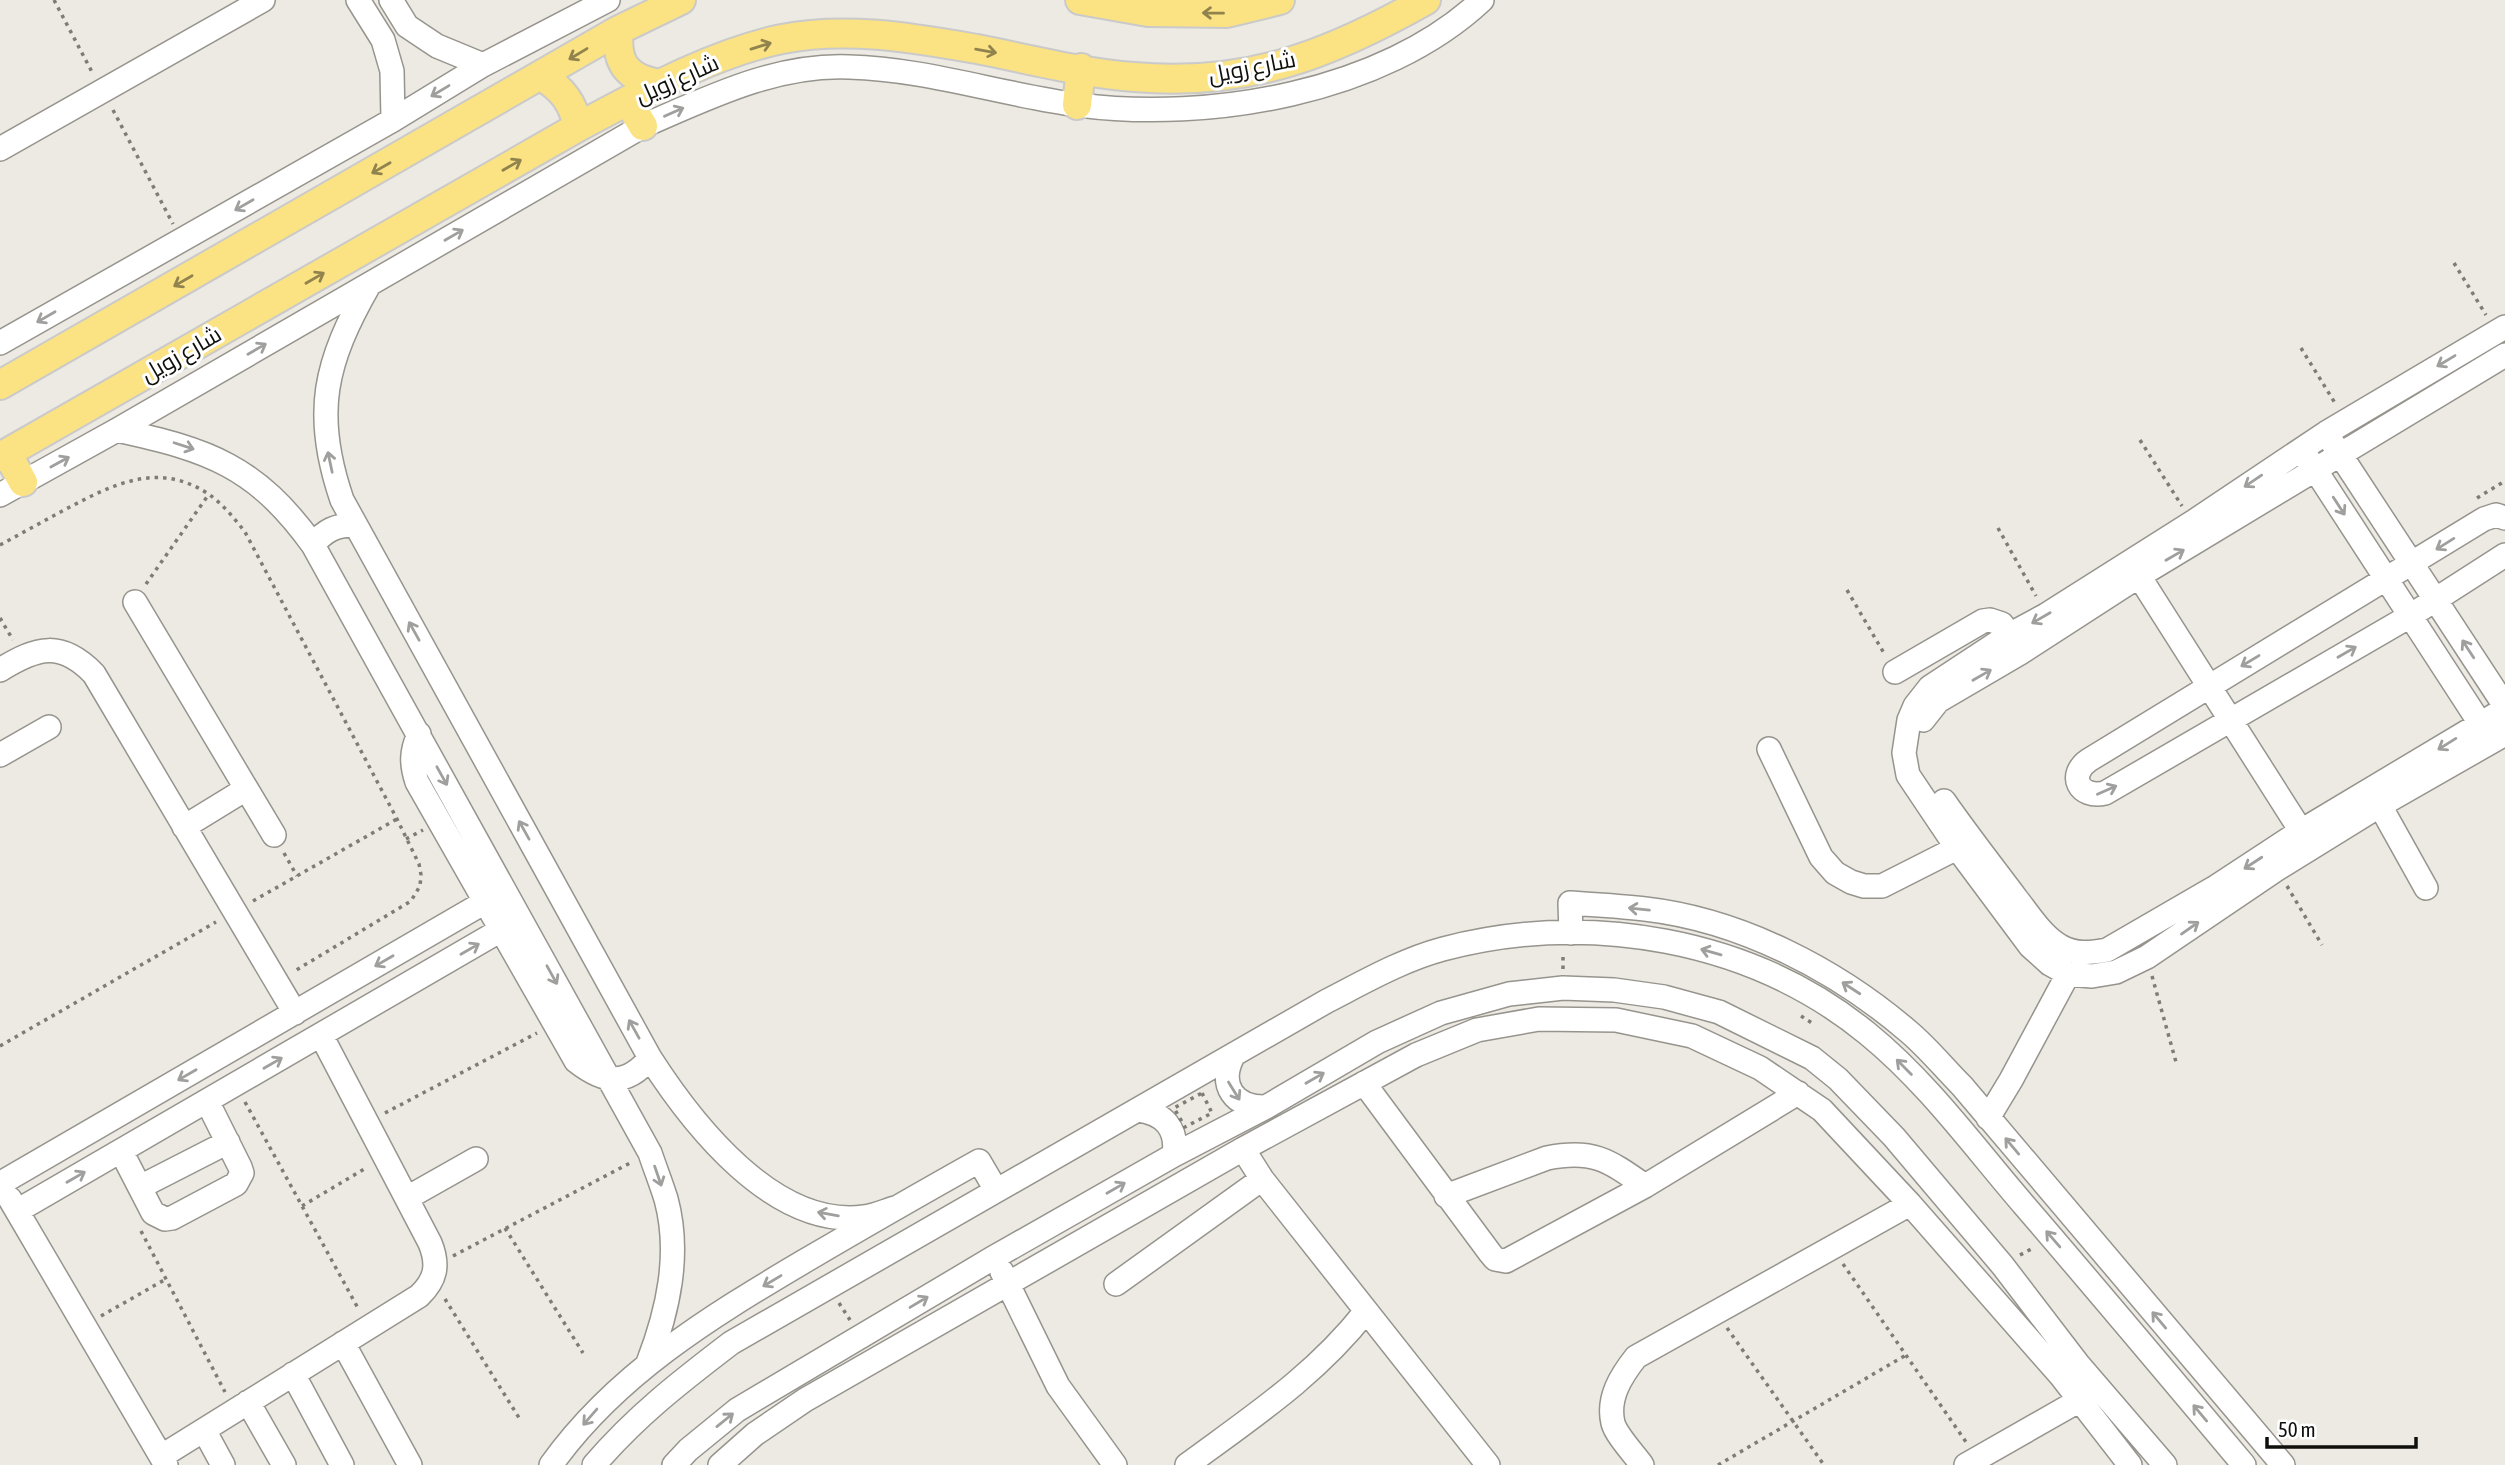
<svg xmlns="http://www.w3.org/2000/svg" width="2505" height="1465" font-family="'Asap Condensed',Cairo,sans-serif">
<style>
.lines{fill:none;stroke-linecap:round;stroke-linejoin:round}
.minor-casing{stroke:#96948d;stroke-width:26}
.major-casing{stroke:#cacaca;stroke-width:32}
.path{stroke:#7d7c77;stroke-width:3.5;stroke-dasharray:3.5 5;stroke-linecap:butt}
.minor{stroke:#fff;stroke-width:23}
.major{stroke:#fbe283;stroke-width:28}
.oneway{stroke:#91834d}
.oneway2{stroke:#9f9f9e}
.labels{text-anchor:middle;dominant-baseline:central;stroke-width:6;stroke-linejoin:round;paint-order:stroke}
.street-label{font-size:23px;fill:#0f0f0c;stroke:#fff}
</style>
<rect width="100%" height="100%" fill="#edeae3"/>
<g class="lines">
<defs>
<path id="minor" d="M358 0 383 40 392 71 393 120
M391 0 407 26 437 46 483 65
M0 149 263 0
M369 285C325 362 312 413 342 500L650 1058C693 1125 774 1229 864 1217 874 1216 885 1211 895 1208
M2505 327 2326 433 2193 522 2046 615 2009 635 1930 687 1915 706 1909 720 1904 753 1908 775 1957 848 2030 946 2050 964 2068 974 2092 976 2116 972 2147 957 2277 869 2379 806 2505 734
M0 343 393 120 483 65 608 0
M117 430C209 450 256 466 313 545L650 1153C655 1168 661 1183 666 1199 681 1254 668 1311 648 1363
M2332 442 2505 706
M2307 457 2487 734
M0 495 117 430 643 126C708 98 775 64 849 67 927 69 1002 95 1079 105 1209 122 1383 93 1482 0
M2505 518 2496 515 2484 519 2089 760C2067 775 2079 799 2105 793L2410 616 2505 555
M313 545C325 530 336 525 355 525
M2139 576 2301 831
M135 602 274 835
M0 670C37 647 61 640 94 674L295 1013
M1895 672 1983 621 1990 620 2002 624 2016 647
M1923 720 1938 701 2020 653 2139 576 2505 355
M419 734C411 752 411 764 417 782L576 1061C604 1083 626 1087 650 1058
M1769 749 1821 857 1835 873 1851 882 1864 886H1882L1957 848
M0 755 49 727
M2373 793 2426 888
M1944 801C1967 834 1992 866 2016 898 2028 913 2042 936 2060 946 2075 955 2091 953 2107 950L2214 888 2301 831 2505 709
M184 827 246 789
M1571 933 1570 903C1595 905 1620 906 1645 909 1741 920 1837 970 1909 1032 1928 1048 1944 1068 1962 1086L2283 1465
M1233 1056C1218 1085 1234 1108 1266 1107
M1364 1083 1490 1253 1495 1259 1506 1261 1645 1186 1798 1093
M1138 1110C1164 1113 1178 1129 1174 1155
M1988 1118 2011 1080 2068 974
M1243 1149 1262 1179 1488 1465
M121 1151 153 1213 165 1219 172 1218 236 1184 242 1173 240 1167 207 1101
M1 1183 485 902
M140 1187 228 1142
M1446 1196 1547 1158C1593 1149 1608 1160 1645 1186
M407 1198 476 1159
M10 1199 166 1465
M17 1211 501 930
M1002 1272 1058 1386 1115 1465
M1116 1284 1262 1179
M343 1343 410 1465
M293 1374 342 1465
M248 1402 284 1465
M204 1430 223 1465
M162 1456 419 1296C436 1280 439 1265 430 1243L321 1035
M551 1465C615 1375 710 1317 803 1262 861 1228 920 1194 979 1161L996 1190
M594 1465C636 1416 680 1382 731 1343L1327 1001C1364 982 1402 960 1443 949 1588 911 1751 938 1868 1034 1928 1083 1974 1147 2024 1205 2098 1291 2171 1378 2244 1465
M674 1465 688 1450 737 1410 993 1258 1174 1155 1266 1107 1377 1042 1441 1013 1509 994 1563 988 1614 990 1664 997 1719 1012 1812 1058 1838 1079 1894 1137 2003 1266 2078 1364 2165 1465
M720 1465 755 1434 805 1400 1243 1149 1416 1055 1477 1030 1539 1019 1616 1020 1692 1036 1760 1068 1822 1110 1910 1204 2061 1376 2130 1465
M1187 1465C1252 1417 1315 1376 1366 1311
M1642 1465C1635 1455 1616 1435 1613 1423 1607 1398 1621 1376 1636 1357L1910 1204
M1966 1465 2080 1400"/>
<path id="major" d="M1080 0 1148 12 1227 13 1280 0
M619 30C615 63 627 79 660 84
M541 76C563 89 573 103 578 127
M628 101 643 126
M1077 105 1081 68
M0 385 619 30 681 0
M7 453 23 482
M0 457 578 127C640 94 713 53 782 39 847 26 913 38 977 49 1028 59 1082 73 1134 77 1247 87 1329 55 1426 0"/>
</defs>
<use href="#minor" class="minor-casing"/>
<use href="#major" class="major-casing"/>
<path class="path" d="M54 0 92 72
M113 110 173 224
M2454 263 2486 315
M2301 348 2335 403
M2140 440 2182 506
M2477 498 2505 481
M1998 528 2036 596
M0 545C22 533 44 521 66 509 112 485 157 461 207 493 222 503 234 518 245 532L397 819 419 864 421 875 420 886 411 901 293 972
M146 584 209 494
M1847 590 1885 655
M0 618 13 640
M406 839 423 830
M284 853 297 876
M2287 886 2322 945
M253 901 397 819
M1563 969V952
M2152 976 2176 1062
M1801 1016 1815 1025
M0 1046 216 922
M1202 1093 1212 1113 1185 1127 1174 1108Z
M245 1102 359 1310
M385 1113 537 1033
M302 1206 366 1168
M505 1228 583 1353
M141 1231 225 1392
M2020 1255 2035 1247
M453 1256 632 1162
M1843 1264 1966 1442
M445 1299 521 1421
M839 1303 850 1320
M101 1316 166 1279
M1727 1328 1824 1465
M1718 1465 1906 1355"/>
<use href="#minor" class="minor"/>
<use href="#major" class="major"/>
</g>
<defs><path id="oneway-shaft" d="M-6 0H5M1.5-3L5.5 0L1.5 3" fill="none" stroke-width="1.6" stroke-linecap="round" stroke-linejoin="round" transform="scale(1.75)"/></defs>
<g class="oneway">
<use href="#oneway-shaft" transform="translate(1213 13) rotate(-179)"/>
<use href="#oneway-shaft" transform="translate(761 46) rotate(-17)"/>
<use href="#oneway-shaft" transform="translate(986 51) rotate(10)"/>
<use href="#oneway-shaft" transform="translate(578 54) rotate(149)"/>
<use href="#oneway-shaft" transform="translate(512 165) rotate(-30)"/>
<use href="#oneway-shaft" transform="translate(381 168) rotate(150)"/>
<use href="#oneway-shaft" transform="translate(315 278) rotate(-30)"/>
<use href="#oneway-shaft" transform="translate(183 281) rotate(150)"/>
</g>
<g class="oneway2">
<use href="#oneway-shaft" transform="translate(440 91) rotate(149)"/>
<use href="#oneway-shaft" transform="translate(674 112) rotate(-24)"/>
<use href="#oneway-shaft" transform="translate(244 205) rotate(150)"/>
<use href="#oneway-shaft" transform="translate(454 235) rotate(-30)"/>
<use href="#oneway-shaft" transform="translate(46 317) rotate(150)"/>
<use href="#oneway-shaft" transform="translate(257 349) rotate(-30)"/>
<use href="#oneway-shaft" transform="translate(2446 361) rotate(149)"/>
<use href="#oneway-shaft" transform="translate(184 446) rotate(18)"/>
<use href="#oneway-shaft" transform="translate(60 462) rotate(-29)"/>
<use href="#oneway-shaft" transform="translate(330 462) rotate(-102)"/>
<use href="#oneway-shaft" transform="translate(2253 481) rotate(146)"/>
<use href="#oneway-shaft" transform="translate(2339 506) rotate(57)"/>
<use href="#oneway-shaft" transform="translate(2445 544) rotate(148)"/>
<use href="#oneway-shaft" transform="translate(2175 555) rotate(-30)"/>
<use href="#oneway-shaft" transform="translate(2041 618) rotate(150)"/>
<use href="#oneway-shaft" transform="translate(414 631) rotate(-119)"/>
<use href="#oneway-shaft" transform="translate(2468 649) rotate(-123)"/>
<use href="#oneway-shaft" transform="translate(2347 652) rotate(-30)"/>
<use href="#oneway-shaft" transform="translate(2250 661) rotate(149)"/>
<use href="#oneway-shaft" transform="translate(1982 675) rotate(-30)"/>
<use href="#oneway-shaft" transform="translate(2447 744) rotate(148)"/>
<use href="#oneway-shaft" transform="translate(442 776) rotate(61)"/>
<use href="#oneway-shaft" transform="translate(2107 790) rotate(-24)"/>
<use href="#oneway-shaft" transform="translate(524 830) rotate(-119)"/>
<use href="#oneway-shaft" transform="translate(2253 863) rotate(147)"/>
<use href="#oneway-shaft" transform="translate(1639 909) rotate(-174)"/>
<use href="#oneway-shaft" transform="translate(2190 928) rotate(-35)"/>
<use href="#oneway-shaft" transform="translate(470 949) rotate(-30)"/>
<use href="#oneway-shaft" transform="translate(1711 952) rotate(-164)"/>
<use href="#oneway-shaft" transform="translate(384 961) rotate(150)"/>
<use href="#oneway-shaft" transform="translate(552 975) rotate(61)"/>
<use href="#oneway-shaft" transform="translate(1851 988) rotate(-147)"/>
<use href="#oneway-shaft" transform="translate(634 1029) rotate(-119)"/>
<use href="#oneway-shaft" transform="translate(273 1063) rotate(-30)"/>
<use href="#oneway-shaft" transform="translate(1904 1067) rotate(-135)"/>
<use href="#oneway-shaft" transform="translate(187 1075) rotate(150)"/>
<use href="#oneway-shaft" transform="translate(1315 1078) rotate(-30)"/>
<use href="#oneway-shaft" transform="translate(1234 1091) rotate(58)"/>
<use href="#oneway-shaft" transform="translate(2012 1146) rotate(-130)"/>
<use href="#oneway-shaft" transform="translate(658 1176) rotate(71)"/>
<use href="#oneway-shaft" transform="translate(76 1177) rotate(-30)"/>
<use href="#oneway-shaft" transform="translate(1116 1188) rotate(-30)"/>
<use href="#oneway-shaft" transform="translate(828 1214) rotate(-170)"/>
<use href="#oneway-shaft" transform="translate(2053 1239) rotate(-131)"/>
<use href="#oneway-shaft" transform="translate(772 1281) rotate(149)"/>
<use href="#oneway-shaft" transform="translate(919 1302) rotate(-31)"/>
<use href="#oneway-shaft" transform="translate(2159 1320) rotate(-130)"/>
<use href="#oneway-shaft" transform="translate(2200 1413) rotate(-130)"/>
<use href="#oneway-shaft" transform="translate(590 1417) rotate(131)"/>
<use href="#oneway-shaft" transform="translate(725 1420) rotate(-39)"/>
</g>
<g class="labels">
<g class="street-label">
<text transform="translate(1252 67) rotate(-11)">شارع زويل</text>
<text transform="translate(677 79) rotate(-24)">شارع زويل</text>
<text transform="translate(181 354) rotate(-30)">شارع زويل</text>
</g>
</g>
<path d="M2267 1437v10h149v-10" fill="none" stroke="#0f0f0c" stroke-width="3.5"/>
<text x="2278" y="1437" font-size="21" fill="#0f0f0c" stroke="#ffffff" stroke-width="5" paint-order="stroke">50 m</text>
</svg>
